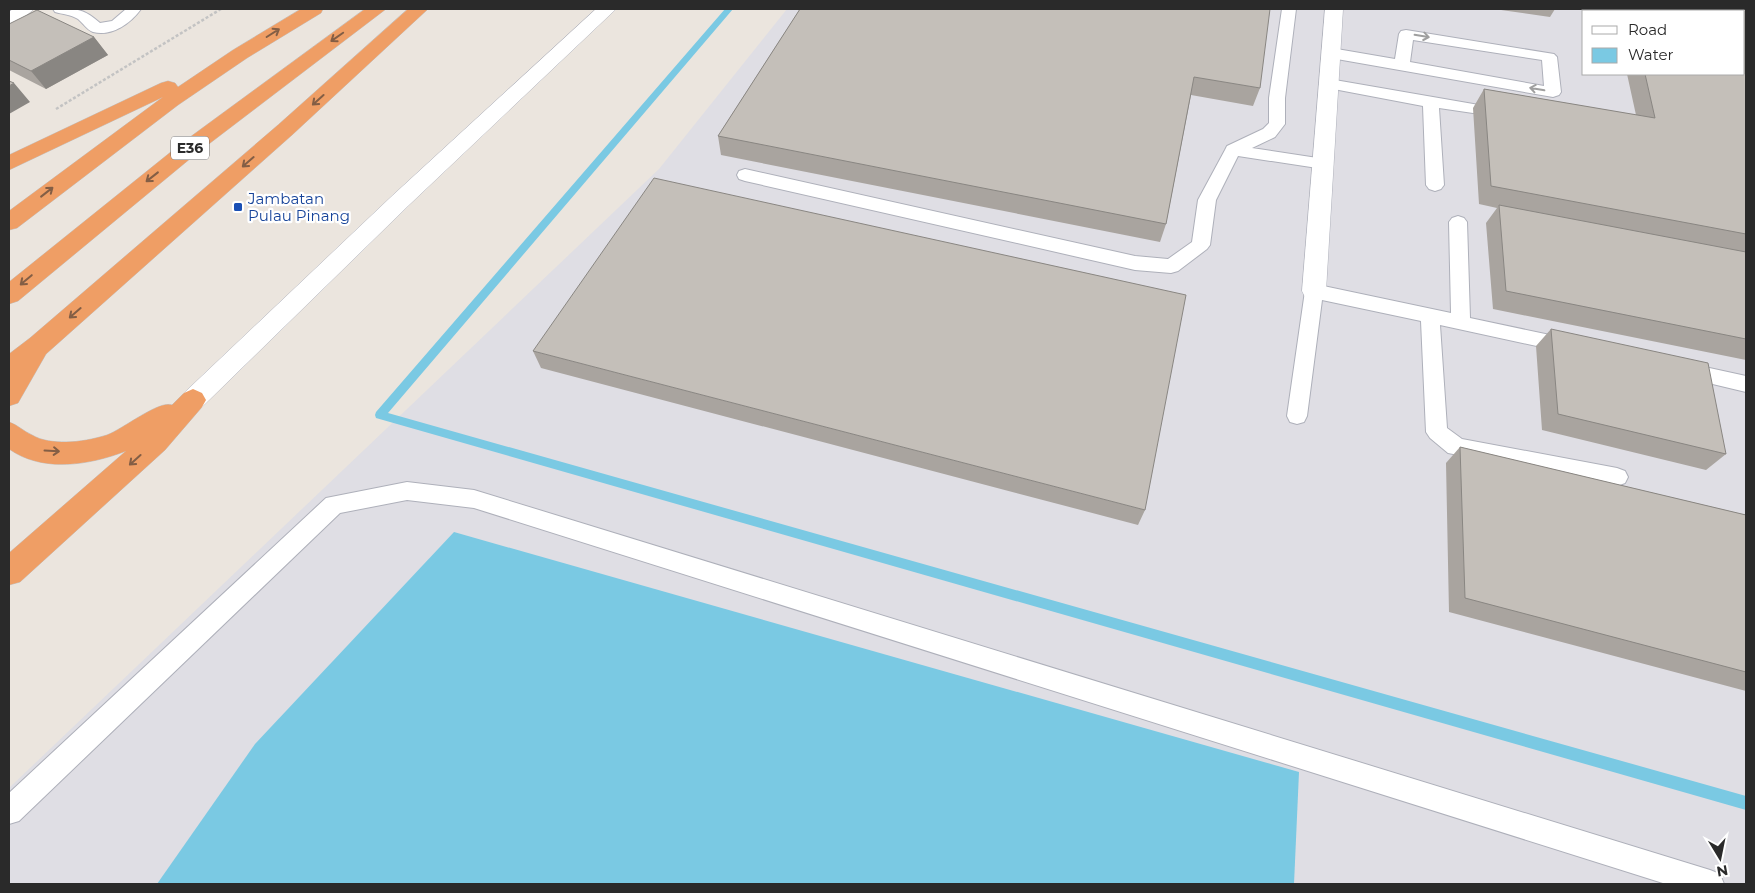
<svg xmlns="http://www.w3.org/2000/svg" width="1755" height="893" font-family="Montserrat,sans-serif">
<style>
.industrial{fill:#dfdee4;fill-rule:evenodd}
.water{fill:#7ac9e3}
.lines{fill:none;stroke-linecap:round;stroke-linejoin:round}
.stream{fill:#7ac9e3;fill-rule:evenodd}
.service-casing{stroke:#aeb0ba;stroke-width:2}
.minor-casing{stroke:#aeb0ba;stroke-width:1}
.tertiary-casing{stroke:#aeb0ba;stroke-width:1}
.motorway-casing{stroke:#c3c3c3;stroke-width:1}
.path{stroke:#c3c3c3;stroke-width:2.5;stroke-dasharray:3 2;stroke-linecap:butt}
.service{fill:#fff;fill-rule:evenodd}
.minor{fill:#fff;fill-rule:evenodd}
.tertiary{fill:#fff;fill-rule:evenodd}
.motorway{fill:#ef9e65;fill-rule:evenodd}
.wall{fill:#a9a49f}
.shaded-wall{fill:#898682}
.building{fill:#c4bfb9;stroke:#898682}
.oneway{stroke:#835e45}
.oneway2{stroke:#9f9f9f}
.transit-dot{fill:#1a4fb4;stroke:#fff;stroke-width:2}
.labels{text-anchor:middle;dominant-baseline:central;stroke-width:4.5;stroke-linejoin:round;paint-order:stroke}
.shield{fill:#fff;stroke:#6a6a6a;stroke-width:1}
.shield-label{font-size:14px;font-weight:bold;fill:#2a2a2a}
.transit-label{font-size:15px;fill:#164399;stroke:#fff;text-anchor:start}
</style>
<rect width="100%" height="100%" fill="#ebe5de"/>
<path class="industrial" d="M787 9H1746V884H9V788L659 169ZM1584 11H1744V74H1584Z"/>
<path class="water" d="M454 532 1299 772 1294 884H157L255 744Z"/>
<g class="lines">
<path class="stream" d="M725 9H733L388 413 1746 796V810L376 418 375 415 376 412Z"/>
<defs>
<path id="service" d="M53 9C76 8 83 8 100 23L112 21 126 9H141C131 23 112 37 93 32 87 30 83 23 78 19 72 15 62 14 55 12Z
M1282 9H1296L1285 98V124L1275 137 1252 148 1324 159 1330 160 1332 164 1330 168 1324 169 1238 156 1216 200 1210 245 1207 249 1178 271 1171 273 1135 270 745 181 739 179 737 175 739 171 745 169 1135 256 1168 259 1192 242 1198 200 1225 150 1227 146 1263 129 1269 123V98Z
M1406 30 1554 54 1557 57 1561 92 1559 95 1553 97 1331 58 1326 56 1323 53 1326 50 1331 48 1395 59 1399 34 1401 31ZM1413 40 1542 60 1544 86 1410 62Z
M1329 79 1479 105 1481 108 1479 111 1473 113 1439 108 1444 185 1441 189 1435 191 1429 189 1426 185 1423 106 1323 87 1321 84 1323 81Z
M1458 216 1464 218 1467 222 1470 318 1569 339 1576 341 1579 346 1576 351 1569 353 1440 325 1447 428 1462 439 1617 468 1625 471 1628 477 1625 483 1617 486 1448 453 1430 438 1426 432 1421 321 1322 300 1307 416 1304 422 1297 424 1290 422 1287 416 1305 291 1307 286 1314 284 1451 313 1449 222 1452 218Z
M1682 362 1746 376V392L1675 375 1672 370 1675 365Z
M407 482 474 490 1710 870 1720 874 1724 884H1666L474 508 407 500 340 513 19 821 9 824V793L326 498Z"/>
<path id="minor" d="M1325 9H1343L1326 291 1323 297 1314 300 1305 297 1302 291Z"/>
<path id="tertiary" d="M13 9H34L16 24 9 26V12Z
M596 9H616L408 206 202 407 193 411 184 407 180 400 184 393 392 196Z"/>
<path id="motorway" d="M301 9H323L321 13 247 58 178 105 17 228 9 230V211L163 97 9 170V155L161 83 168 81 175 83 178 87 233 50Z
M365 9H386L197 153 18 301 9 304V282L182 143Z
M408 9H428L292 135 46 354 18 403 9 406V354L30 338 278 125Z
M193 389 202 393 206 400 202 407 165 450 20 582 9 585V553L126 451C90 465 43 473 9 449V422C18 425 23 431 32 435 42 441 54 442 66 442 79 442 94 439 107 435 123 429 159 400 172 405L184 393Z"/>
</defs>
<use href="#service" class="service-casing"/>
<use href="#minor" class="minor-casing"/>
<use href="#tertiary" class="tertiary-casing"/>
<use href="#motorway" class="motorway-casing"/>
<path class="path" d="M56 109 221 9"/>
<use href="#service" class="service"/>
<use href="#minor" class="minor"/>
<use href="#tertiary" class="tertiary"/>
<use href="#motorway" class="motorway"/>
</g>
<path class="wall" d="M800 9 1260 88 1253 106 1191 95 1166 224 1160 242 721 155 718 136Z
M1494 9H1555L1550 17Z
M1613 9H1746V360L1493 309 1486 223 1497 208 1479 204 1473 108 1484 89 1636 115 1627 74H1744V11H1613Z
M9 24 94 37 108 55 46 89 9 70Z
M1551 329 1726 454 1706 470 1542 430 1536 346Z
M533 351 1145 510 1138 525 541 368Z
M1460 447 1746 515V691L1449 612 1446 463Z"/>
<path class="shaded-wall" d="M94 37 108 55 46 89 31 71Z
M14 83 30 102 9 114V86Z"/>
<path class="building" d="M800 9H1270L1260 88 1194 77 1166 224 718 136Z
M1629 9H1746V234L1491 186 1484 89 1655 118 1645 74H1744V11H1630Z
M37 10 94 37 31 71 9 60V24Z
M9 81 14 83 9 86Z
M654 178 1186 295 1145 510 533 351Z
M1499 205 1746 252V339L1506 291Z
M1551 329 1708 363 1726 454 1558 414Z
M1460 447 1746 515V672L1465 598Z"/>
<defs><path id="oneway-shaft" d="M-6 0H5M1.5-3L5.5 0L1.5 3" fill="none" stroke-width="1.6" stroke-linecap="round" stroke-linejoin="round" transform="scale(1.25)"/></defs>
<g class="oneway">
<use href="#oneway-shaft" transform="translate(273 33) rotate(-32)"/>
<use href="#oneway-shaft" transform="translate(337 37) rotate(145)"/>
<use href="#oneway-shaft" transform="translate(318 100) rotate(138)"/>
<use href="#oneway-shaft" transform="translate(248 162) rotate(139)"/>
<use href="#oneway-shaft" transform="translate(152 177) rotate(142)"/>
<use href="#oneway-shaft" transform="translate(47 192) rotate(-38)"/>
<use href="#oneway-shaft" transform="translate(26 280) rotate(140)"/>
<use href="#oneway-shaft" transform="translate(75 313) rotate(139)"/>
<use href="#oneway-shaft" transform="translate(52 451) rotate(3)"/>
<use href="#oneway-shaft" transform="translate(135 460) rotate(138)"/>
</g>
<g class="oneway2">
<use href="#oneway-shaft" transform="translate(1422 36) rotate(9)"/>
<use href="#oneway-shaft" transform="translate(1537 89) rotate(-170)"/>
</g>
<rect class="transit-dot" x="233" y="202" width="10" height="10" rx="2.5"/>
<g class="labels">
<rect class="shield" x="171" y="136.5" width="38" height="23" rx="4"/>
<g class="shield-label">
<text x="190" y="148">E36</text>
</g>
<g class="transit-label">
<text x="248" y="198">Jambatan<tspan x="248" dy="17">Pulau Pinang</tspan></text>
</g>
</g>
<rect width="1755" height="893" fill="none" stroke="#2a2a2a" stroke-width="20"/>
<rect x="1582" y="10" width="162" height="65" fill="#ffffff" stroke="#aaaaaa"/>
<rect x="1592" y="26" width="25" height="8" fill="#ffffff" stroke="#aaaaaa"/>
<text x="1628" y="35" font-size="15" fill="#2a2a2a">Road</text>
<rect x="1592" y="48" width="25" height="15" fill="#7ac9e3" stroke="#aaaaaa"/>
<text x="1628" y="60" font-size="15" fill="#2a2a2a">Water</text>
<g transform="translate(1720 858) rotate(170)" stroke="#ffffff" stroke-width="4" paint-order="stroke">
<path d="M0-4L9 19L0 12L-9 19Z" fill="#2a2a2a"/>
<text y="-8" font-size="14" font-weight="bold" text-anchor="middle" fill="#2a2a2a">N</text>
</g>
</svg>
